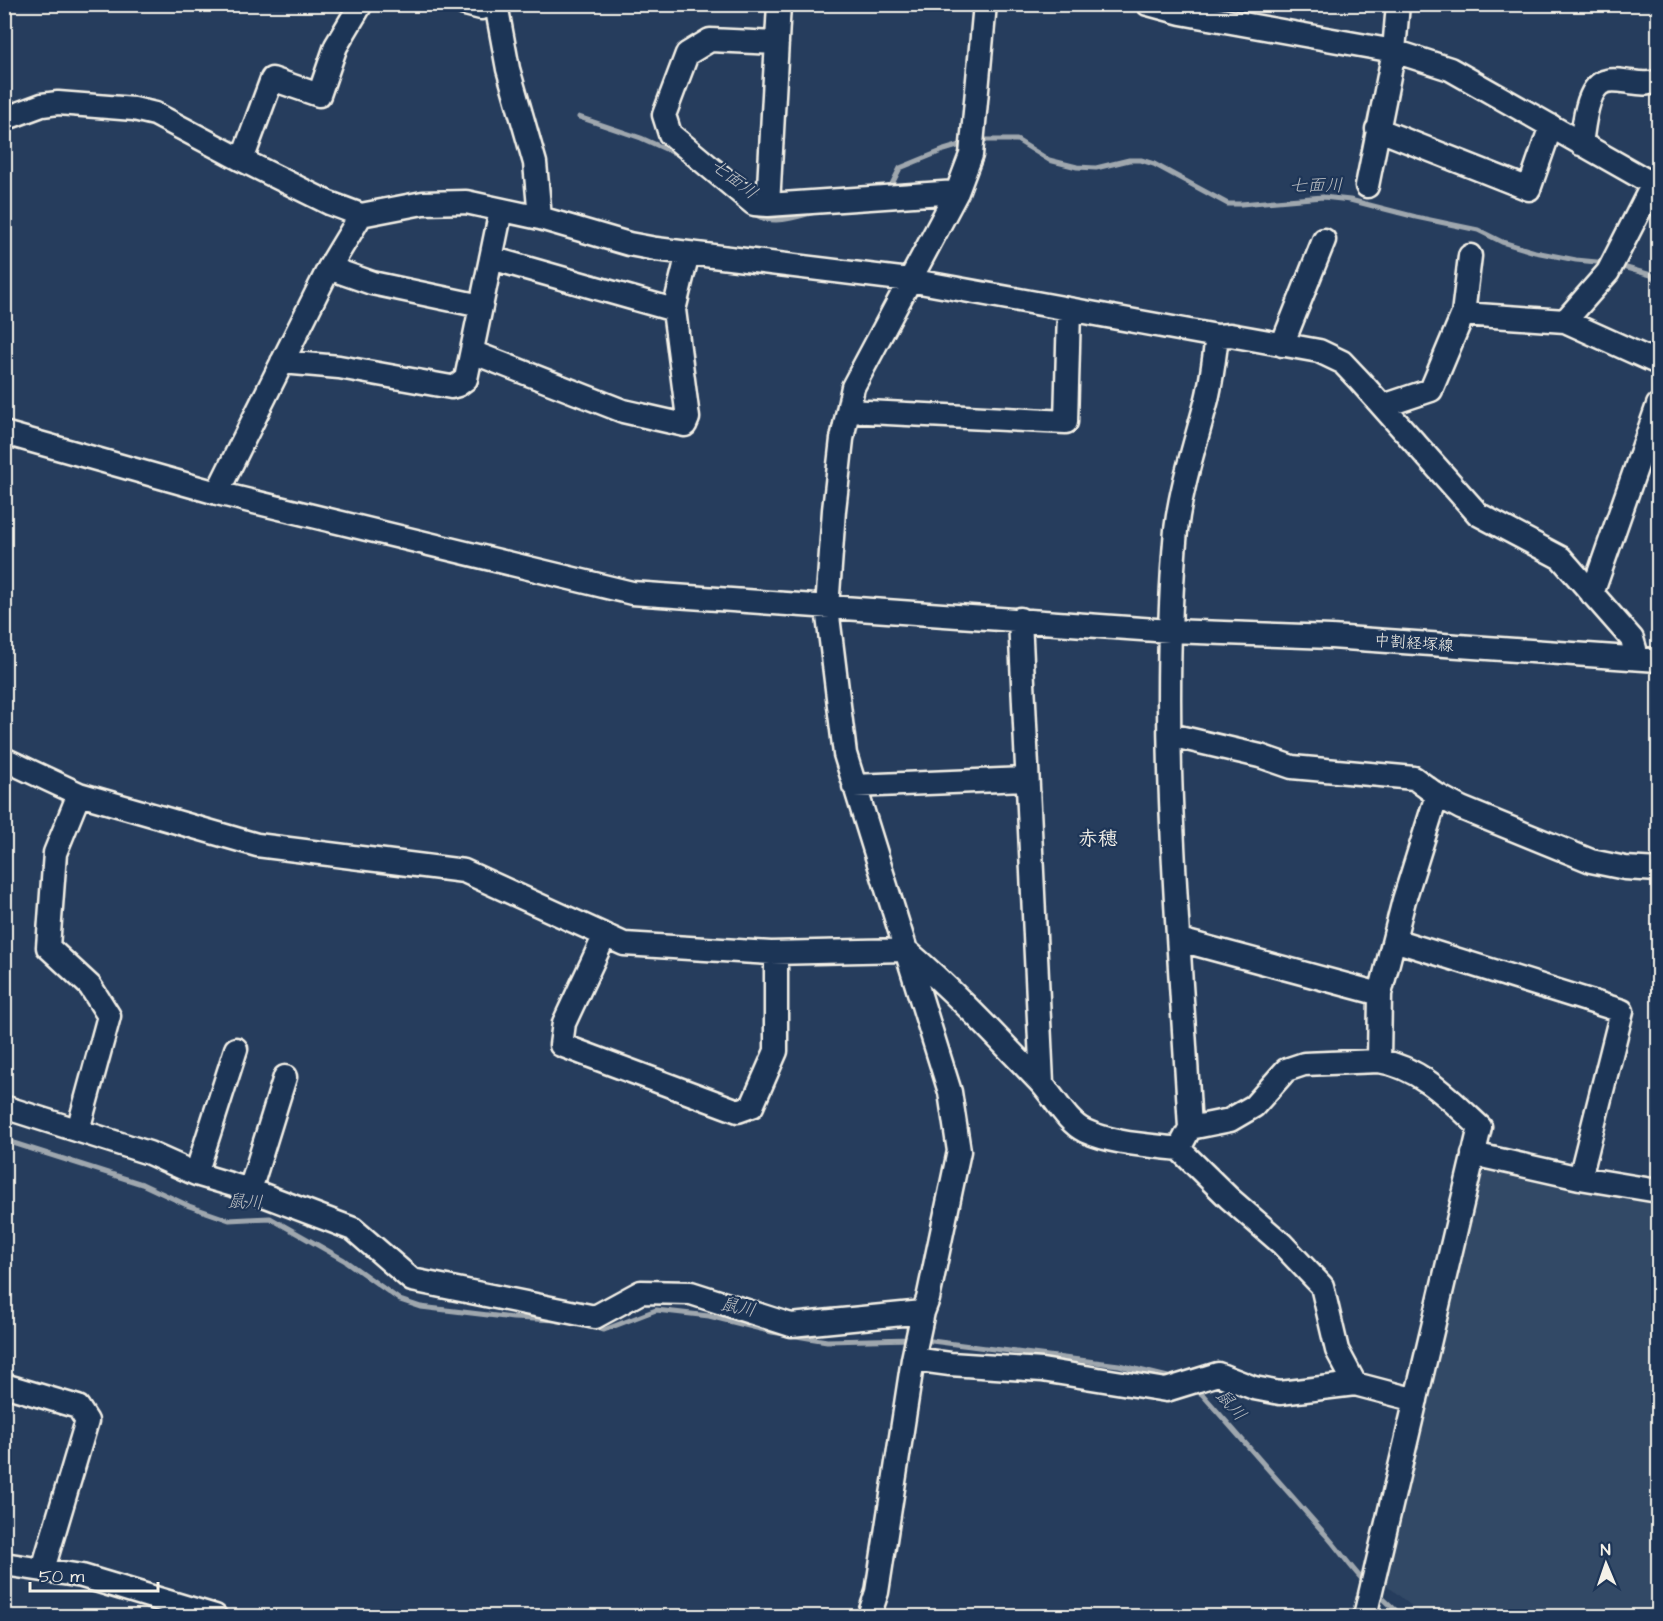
<svg xmlns="http://www.w3.org/2000/svg" width="1663" height="1621" font-family="'Architects Daughter','Klee One',sans-serif">
<style>
.built{fill:#334966}
.lines{fill:none;stroke-linecap:round;stroke-linejoin:round}
.stream{stroke:#9fa7ae;stroke-width:5}
.minor-casing{stroke:#f4f1e8;stroke-width:27}
.minor{stroke:#1d3557;stroke-width:22}
.labels{text-anchor:middle;dominant-baseline:central;stroke-width:4.5;stroke-linejoin:round;paint-order:stroke}
.street-label{font-size:16px;fill:#f4f1e8;stroke:#1d3557}
.water-label{font-size:18px;font-style:italic;fill:#bcbfc2;stroke:#1d3557}
.quarter-label{font-size:20px;font-weight:bold;fill:#f4f1e8;stroke:#1d3557}
</style>
<rect width="100%" height="100%" fill="#263d5d"/>
<filter id="ink" filterUnits="userSpaceOnUse"><feTurbulence type="fractalNoise" baseFrequency=".0167" numOctaves="2"/><feDisplacementMap in="SourceGraphic" scale="12" xChannelSelector="R" yChannelSelector="G"/><feConvolveMatrix kernelMatrix="1 2 1 2 8 2 1 2 1" color-interpolation-filters="sRGB"/></filter>
<g filter="url(#ink)">
<path class="built" d="M1483 1167 1658 1201V1616H1423L1382 1581 1472 1184Z"/>
<g class="lines">
<path class="stream" d="M579 117 641 138 679 155
M980 140H1017L1049 160 1077 167 1096 168 1129 160H1141L1154 164 1228 204H1241L1323 197 1350 200 1416 217 1478 230 1502 242 1535 252 1576 260 1607 263
M889 190 900 168 944 150 964 144
M752 212C770 227 796 217 815 212
M1616 265 1651 275 1658 281
M4 1140 142 1184 189 1206 229 1220 270 1218 344 1260 400 1300 421 1307 513 1318 557 1320
M589 1326 604 1330 656 1310 709 1316 772 1332 827 1341 912 1339
M924 1340 1119 1365 1176 1379
M1194 1390 1202 1394C1243 1441 1284 1487 1325 1534 1340 1550 1351 1569 1367 1584
M1376 1592 1402 1616"/>
<defs>
<path id="minor" d="M465 4 481 8 496 5
M496 4 508 69 535 163 540 218
M779 4 768 205 957 192
M1148 4 1181 13 1394 51 1450 69 1658 187
M4 119 42 105 58 103 134 109 155 114 242 160 329 203 361 215
M1377 129 1529 189 1551 126
M1581 144C1584 126 1586 85 1607 81 1614 79 1623 81 1630 82 1640 83 1649 85 1658 81
M242 160 272 79 319 95 336 46 361 4
M1367 186 1394 51 1398 4
M768 205 754 204 670 134 664 115 687 54 710 40 777 43
M329 268 372 283 481 306
M674 310 688 253
M1463 314 1470 256
M1565 321 1658 363
M1282 345 1324 240
M472 352 623 411 685 425 688 418 674 310 491 258
M282 362 339 367 451 387 458 385 466 379 501 210
M1383 406 1431 390 1463 314 1565 321 1608 272 1653 184
M848 411 1066 422 1069 310
M4 433 217 493 632 593 1170 631 1331 637 1658 660
M217 493 329 268 361 215 423 203 466 202 540 218 629 244 656 249 909 280 1217 336 1230 335 1319 351 1342 362 1360 381 1478 514 1561 558 1632 639 1635 649V658
M1592 594 1658 405
M1020 619 1042 1083
M1170 735 1260 756 1292 767 1414 778 1437 795 1461 808 1591 861 1625 868 1658 870
M4 759 79 794 257 845 464 871 624 944 771 953 906 950C953 990 996 1036 1039 1081 1054 1096 1066 1122 1085 1131 1114 1144 1148 1145 1179 1149L1190 1128C1179 930 1158 729 1176 530 1181 487 1195 445 1206 403 1212 381 1214 358 1217 336
M854 786 1027 779
M605 935 564 1023 561 1045 738 1111 752 1106 776 1051V953
M1180 940 1380 994
M1394 940 1622 1011 1580 1178
M236 1049 196 1174 250 1190 353 1229 412 1280 595 1317 641 1292 691 1293 791 1325 923 1312
M1379 1061 1380 994 1404 900 1437 795
M4 1107 149 1153 196 1174
M1190 1128 1230 1120 1254 1106 1286 1070 1304 1064 1379 1061C1420 1067 1451 1100 1480 1127L1365 1616
M78 1130 109 1016 90 986 48 947 55 853 79 794
M1179 1149 1229 1198 1282 1244 1322 1286 1337 1350 1355 1384
M1473 1154 1580 1178 1658 1191
M250 1190 285 1077
M913 1359 950 1364 1042 1370 1166 1390 1218 1374 1254 1388 1280 1393 1355 1384 1416 1400
M4 1385 78 1407 87 1421 43 1569
M4 1564 82 1576 215 1616
M869 1616 877 1592 913 1359 923 1312 928 1299 959 1151 950 1092 845 754 827 608 834 510 842 439 853 387 957 192 971 155 985 4"/>
</defs>
<use href="#minor" class="minor-casing"/>
<use href="#minor" class="minor"/>
</g>
</g>
<g class="labels">
<g class="street-label">
<text transform="translate(1414 643) rotate(4)">中割経塚線</text>
</g>
<g class="water-label">
<text transform="translate(734 179) rotate(38)">七面川</text>
<text x="1316" y="185">七面川</text>
<text transform="translate(245 1202) rotate(3)">鼠川</text>
<text transform="translate(738 1307) rotate(12)">鼠川</text>
<text transform="translate(1231 1405) rotate(49)">鼠川</text>
</g>
<g class="quarter-label">
<text x="1098" y="839">赤穂</text>
</g>
</g>
<rect width="1663" height="1621" fill="none" stroke="#1d3557" stroke-width="24"/>
<rect x="12" y="12" width="1639" height="1597" fill="none" stroke="#f4f1e8" stroke-width="2" filter="url(#ink)"/>
<g transform="translate(1606 1564) rotate(358)" stroke="#1d3557" stroke-width="4.5" paint-order="stroke">
<path d="M0-4.5L10 22L0 15L-10 22Z" fill="#f4f1e8"/>
<text y="-9" font-size="16" font-weight="bold" text-anchor="middle" fill="#f4f1e8">N</text>
</g>
<path d="M30 1582v9h128v-9" fill="none" stroke="#f4f1e8" stroke-width="3"/>
<text x="39" y="1582" font-size="18" fill="#f4f1e8" stroke="#1d3557" stroke-width="4.5" paint-order="stroke">50 m</text>
</svg>
